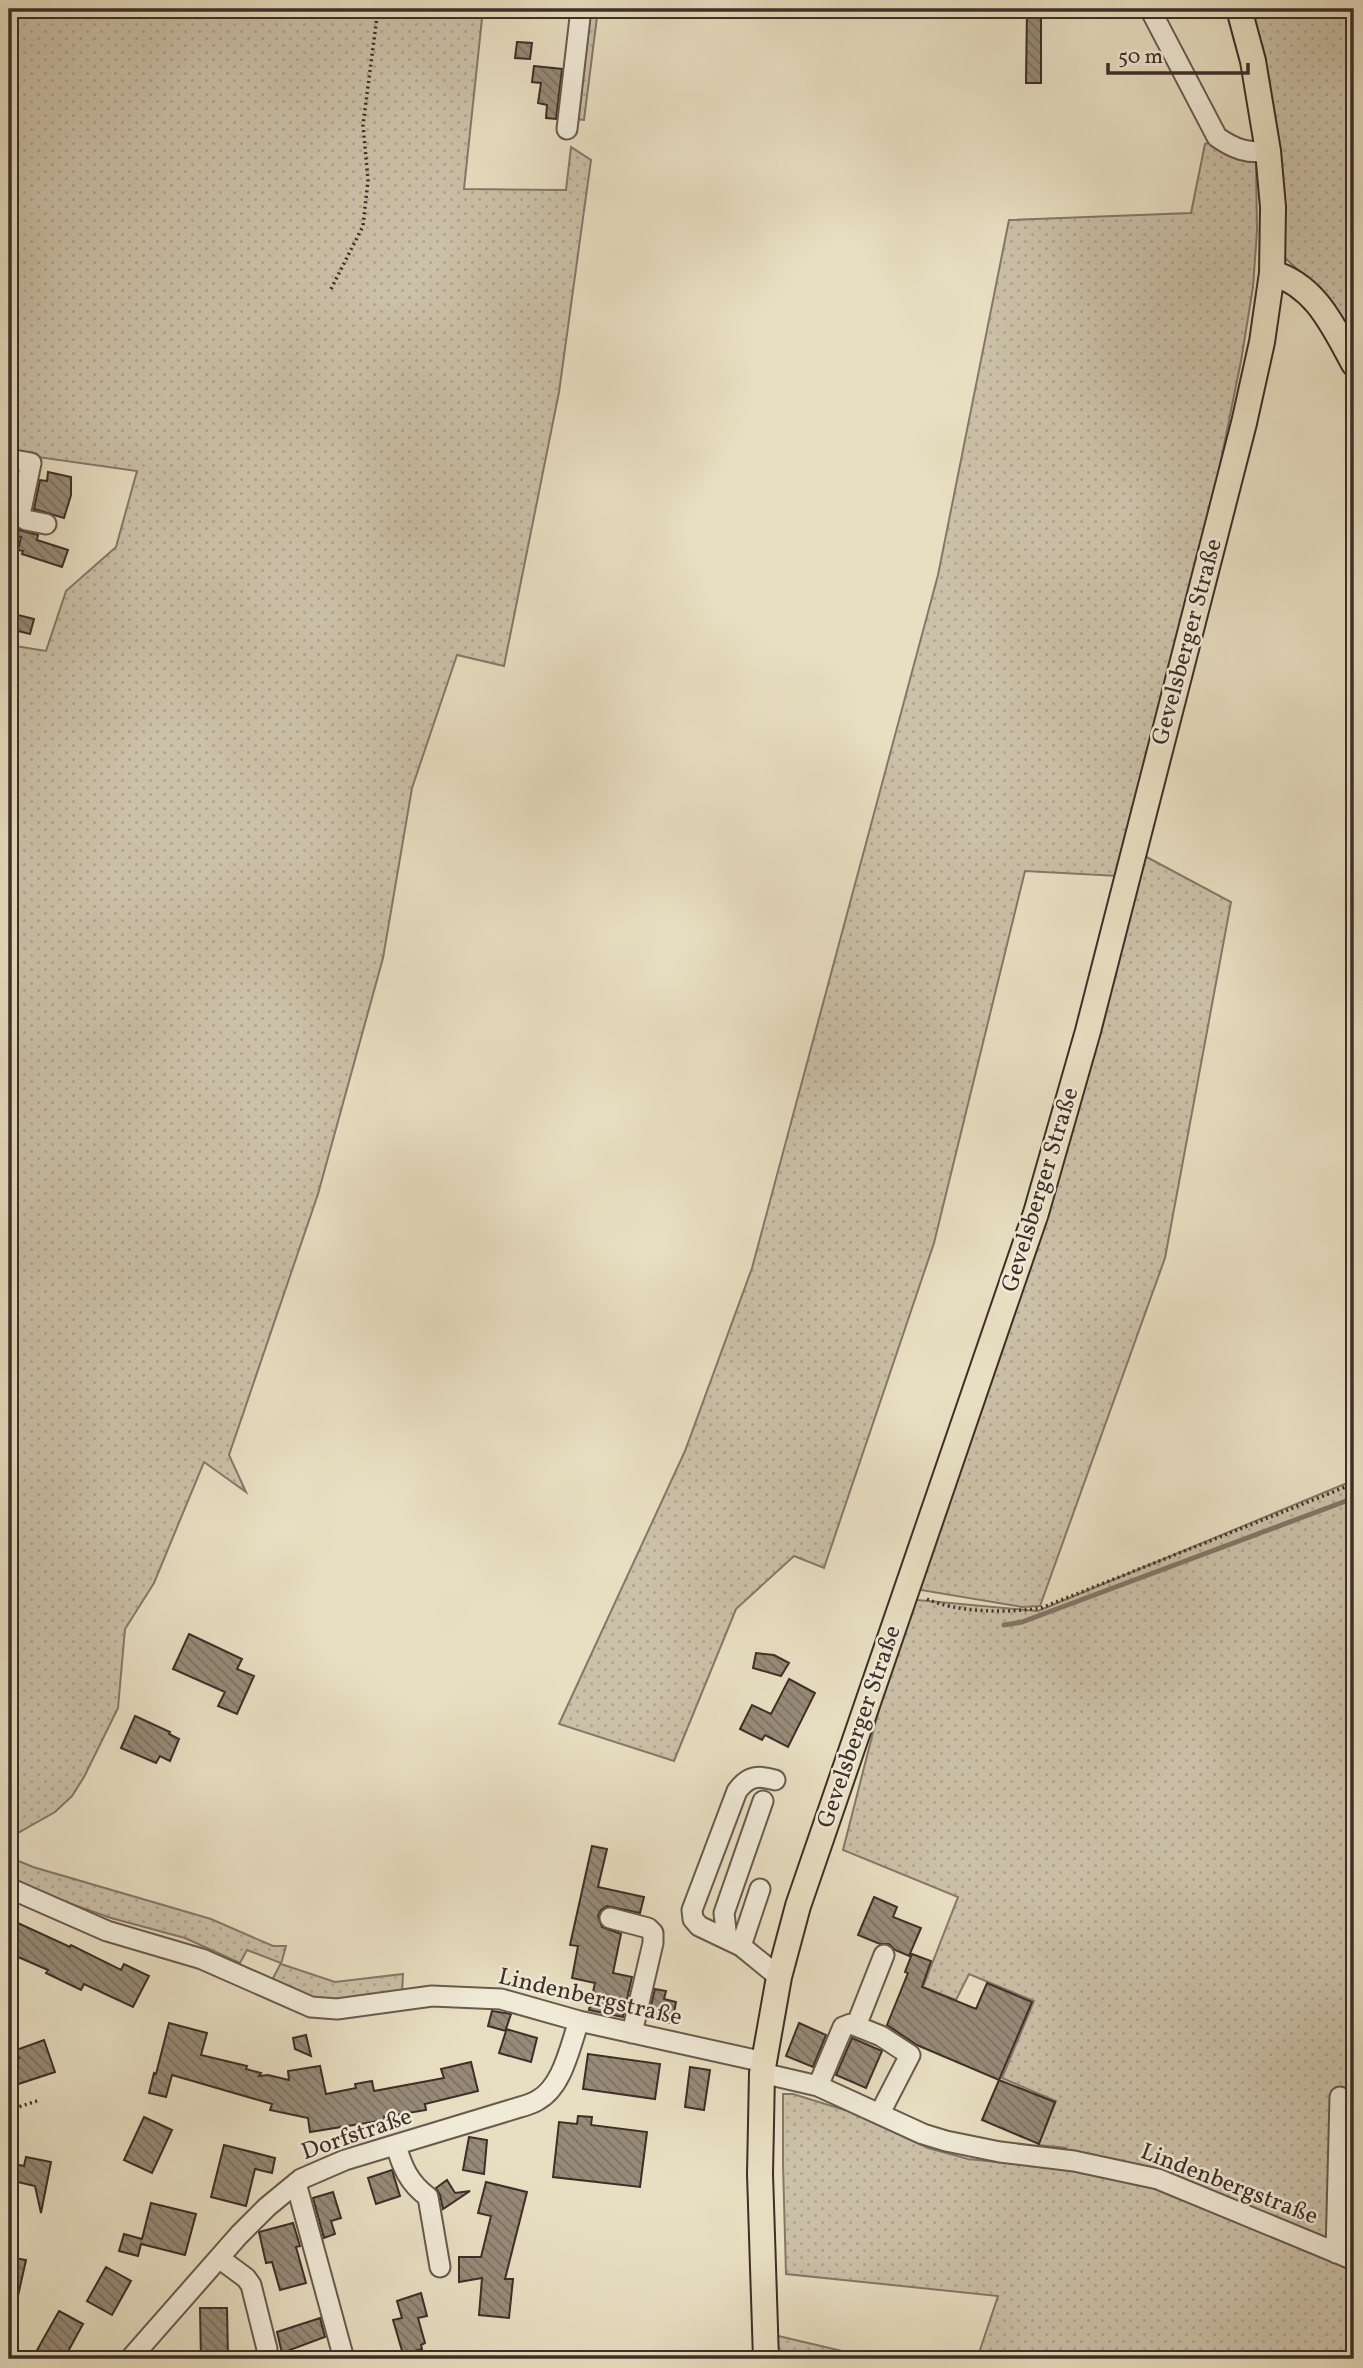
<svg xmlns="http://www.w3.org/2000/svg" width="1363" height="2368" font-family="Vollkorn,serif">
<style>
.grass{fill:url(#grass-dots);stroke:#847868;stroke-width:2}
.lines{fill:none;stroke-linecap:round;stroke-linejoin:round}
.stream{stroke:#817565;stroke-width:5}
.building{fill:url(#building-back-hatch);stroke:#3d2f28;stroke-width:2}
.minor-casing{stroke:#685b4e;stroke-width:23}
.major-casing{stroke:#3d2f28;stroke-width:28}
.path{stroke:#3d2f28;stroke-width:3.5;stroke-dasharray:2 3.5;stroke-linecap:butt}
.minor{stroke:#f0ead7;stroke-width:19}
.major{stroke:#e8dfc2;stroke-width:24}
.labels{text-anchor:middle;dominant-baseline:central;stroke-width:5;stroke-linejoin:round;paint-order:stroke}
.street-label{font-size:24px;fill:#3d2f28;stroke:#f0ead7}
</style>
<defs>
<pattern id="grass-dots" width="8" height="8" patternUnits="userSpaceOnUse" patternTransform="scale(1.75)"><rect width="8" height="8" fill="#cbc1a8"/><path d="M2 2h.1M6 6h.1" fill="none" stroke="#afa691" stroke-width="1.8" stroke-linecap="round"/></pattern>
<pattern id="building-back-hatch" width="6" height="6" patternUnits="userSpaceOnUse" patternTransform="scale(1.75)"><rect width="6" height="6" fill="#968b78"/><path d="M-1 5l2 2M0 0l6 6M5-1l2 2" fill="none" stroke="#7c7262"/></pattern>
</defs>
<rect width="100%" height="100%" fill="#e8dfc2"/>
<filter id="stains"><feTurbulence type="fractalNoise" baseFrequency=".00286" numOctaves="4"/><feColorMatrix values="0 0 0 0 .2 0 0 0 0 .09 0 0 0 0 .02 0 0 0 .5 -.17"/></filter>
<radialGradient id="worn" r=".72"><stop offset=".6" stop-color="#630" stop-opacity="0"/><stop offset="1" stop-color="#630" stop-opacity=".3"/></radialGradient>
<path class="grass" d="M9 9H483L464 189 566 190 571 147 591 160 559 392 504 666 457 655 412 788 383 958 318 1194 229 1455 246 1492 204 1462 154 1583 125 1629 118 1708 84 1777 72 1796 55 1812 9 1838V645L46 651 66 591 116 547 137 471 9 453Z
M587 9H598L584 120 575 119Z
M1250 9H1354V349L1309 280 1284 257C1288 171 1274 92 1250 9Z
M1215 140 1256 163 1257 231 1253 287 1241 361 1206 534 1118 876 1025 871 934 1243 824 1568 794 1556 736 1609 674 1761 559 1724 685 1451 752 1268 938 575 1009 220 1191 213 1205 144Z
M1141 854 1231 902 1165 1258 1040 1606 1022 1607 915 1589Z
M1347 1483H1354V2359H977L998 2296 786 2274 783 2164V2094H793L848 2111 928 2148 968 2159 1062 2169 1066 2148 1038 2145 1056 2101 1002 2078 1034 2001 969 1974 956 2000 923 1987 958 1897 843 1850 907 1599 1038 1611Z
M9 1857 33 1867 211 1919 273 1946H286L281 1964 335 1982 403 1974 402 1995 319 2001 272 1980 281 1963 247 1950 240 1963 185 1938 111 1918 26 1888 9 1878Z
M770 2334 876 2359H768Z"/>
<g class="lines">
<path class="stream" d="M1004 1625 1022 1622 1354 1498"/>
</g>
<path class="building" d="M1027 9H1041V83H1026Z
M517 42 532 43 530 59 515 58Z
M534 66 562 69 556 119 546 118 547 105 538 103 541 83 532 82Z
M48 472 71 477V495L64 518 34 509 40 480 47 481Z
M9 520 19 530 38 535 37 540 68 550 62 567 22 554 23 551 18 550 21 537 9 535Z
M18 615 34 619 30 634 14 630Z
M189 1634 242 1659 237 1669 254 1676 237 1714 218 1706 225 1692 173 1669Z
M756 1653 774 1655 789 1663 781 1676 753 1668Z
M789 1679 815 1693 788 1747 765 1735 762 1740 740 1729 752 1705 771 1714Z
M135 1716 170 1732 169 1734 179 1739 170 1761 160 1756 156 1763 121 1748Z
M592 1846 607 1849 598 1887 644 1897 640 1913 607 1906 601 1910 598 1916 602 1927 621 1934 613 1973 632 1977 623 2017 589 2010 595 1983 572 1978 578 1946 570 1945Z
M874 1897 897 1907 893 1917 921 1928 909 1956 895 1950 889 1944H880L858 1935Z
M9 1919 70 1947 71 1945 121 1970 124 1964 149 1976 133 2007 84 1984 81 1990 46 1973 48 1970 9 1953Z
M912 1954 931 1961 922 1987 976 2009 987 1983 1032 2002 999 2080 917 2045 887 2025 908 1973 905 1972Z
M655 1989 666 1991 664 1999 676 2002 672 2023 648 2018Z
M492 2011 511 2014 506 2029 537 2038 531 2062 499 2053 506 2031 488 2026Z
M169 2023 207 2033 201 2055 247 2066 246 2069 261 2073 259 2076 268 2075 289 2080 288 2071 320 2066 326 2094 356 2088 355 2084 372 2081 374 2091 444 2078 441 2069 471 2062 478 2091 425 2104 426 2110 384 2117 385 2120 310 2132 308 2118 270 2110 272 2104 172 2075 166 2097 149 2093 154 2073 156 2074Z
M799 2023 826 2035 813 2067 786 2056Z
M306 2035 311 2056 295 2049 293 2038Z
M852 2038 882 2051 866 2088 836 2075Z
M44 2040 55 2072 9 2087V2061L19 2058 16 2050Z
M588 2054 660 2064 655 2099 583 2089Z
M690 2067 710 2070 704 2110 685 2107Z
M999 2080 1055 2102 1039 2144 982 2120Z
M578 2116 592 2117 591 2125 647 2132 640 2187 553 2177 559 2122 577 2124Z
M144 2117 172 2130 152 2173 124 2160Z
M469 2137 487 2140 484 2174 463 2170Z
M224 2145 275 2158 272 2173 255 2169 246 2206 211 2197Z
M26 2157 51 2162 41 2213 35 2186 9 2180V2163L24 2166Z
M392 2170 400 2196 376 2204 368 2178Z
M447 2180 455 2193 470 2191 443 2209 440 2195 436 2188Z
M486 2182 527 2192 505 2279H513L509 2318 479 2315 482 2278 459 2282V2257H481L491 2216 478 2213Z
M333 2192 341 2218 331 2221 335 2234 324 2238 313 2198Z
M151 2203 196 2214 185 2255 141 2244 138 2256 119 2251 124 2234 142 2239Z
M293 2223 300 2246 296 2247 306 2283 280 2290 272 2262 266 2263 259 2232Z
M9 2257 26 2260 15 2309 9 2308Z
M106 2267 131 2281 112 2315 87 2301Z
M421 2293 427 2316 418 2318 425 2343 421 2345 422 2349 403 2354 393 2320 402 2318 397 2301Z
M200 2308H227L228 2359H201Z
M59 2311 83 2324 64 2359H32Z
M320 2318 325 2337 282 2353 277 2332Z"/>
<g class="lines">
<defs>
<path id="minor" d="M1150 9 1217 137C1234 149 1248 154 1268 151
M567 129 581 9
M9 459 31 463 20 515 26 520 46 524
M775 1780C758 1775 748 1776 737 1791L692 1910 693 1919 699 1926 741 1946 779 1977
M9 1888 107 1931 202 1959 311 2007 337 2009 432 1996 501 1999 579 2021 764 2062
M610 1918 648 1928 653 1933V1943L632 2033
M727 1939 724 1913 763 1801
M741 1946 760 1889
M856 2026 884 1955
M762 2073 818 2086 923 2134 946 2141 1000 2152 1074 2161 1158 2179 1354 2260
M818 2086 843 2027 851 2024 881 2036 910 2055 880 2113
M396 2145C402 2167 409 2183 428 2197L440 2267
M296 2183 344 2359
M1336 2253 1340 2097
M219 2258 246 2278 251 2285 267 2349
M130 2359 239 2235 267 2207 301 2179 345 2160 517 2108C524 2106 532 2104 538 2100 563 2086 570 2046 579 2021"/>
<path id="major" d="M1272 273C1316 285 1334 328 1354 364
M766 2359 760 2174 762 2073 779 1977 798 1906 1036 1213 1088 1031 1244 423 1262 342 1272 273 1273 207 1268 151 1253 61 1239 9"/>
</defs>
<use href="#minor" class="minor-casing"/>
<use href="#major" class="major-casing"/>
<path class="path" d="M331 289 363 226 368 180 363 125 378 9
M927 1599C959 1613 1007 1613 1041 1608L1348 1486H1354
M9 2110 40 2100"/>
<use href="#minor" class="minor"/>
<use href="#major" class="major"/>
</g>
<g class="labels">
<g class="street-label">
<text transform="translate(1188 642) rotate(-75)">Gevelsberger Straße</text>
<text transform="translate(1041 1190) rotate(-73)">Gevelsberger Straße</text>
<text transform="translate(860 1727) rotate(-71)">Gevelsberger Straße</text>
<text transform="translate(590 1998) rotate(13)">Lindenbergstraße</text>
<text transform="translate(357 2135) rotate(-19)">Dorfstraße</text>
<text transform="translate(1229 2185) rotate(21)">Lindenbergstraße</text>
</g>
</g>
<rect width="1363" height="2368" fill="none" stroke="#e8dfc2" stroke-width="35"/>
<rect x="10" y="10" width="1342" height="2347" fill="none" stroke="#3d2f28" stroke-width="3.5"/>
<rect x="18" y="18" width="1328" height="2333" fill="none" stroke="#3d2f28" stroke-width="2"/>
<path d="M1108 63v10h140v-10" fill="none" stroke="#3d2f28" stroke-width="3.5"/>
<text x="1118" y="63" font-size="21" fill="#3d2f28" stroke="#f0ead7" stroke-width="5" paint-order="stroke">50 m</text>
<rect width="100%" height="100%" filter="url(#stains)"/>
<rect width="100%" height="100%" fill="url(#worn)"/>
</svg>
